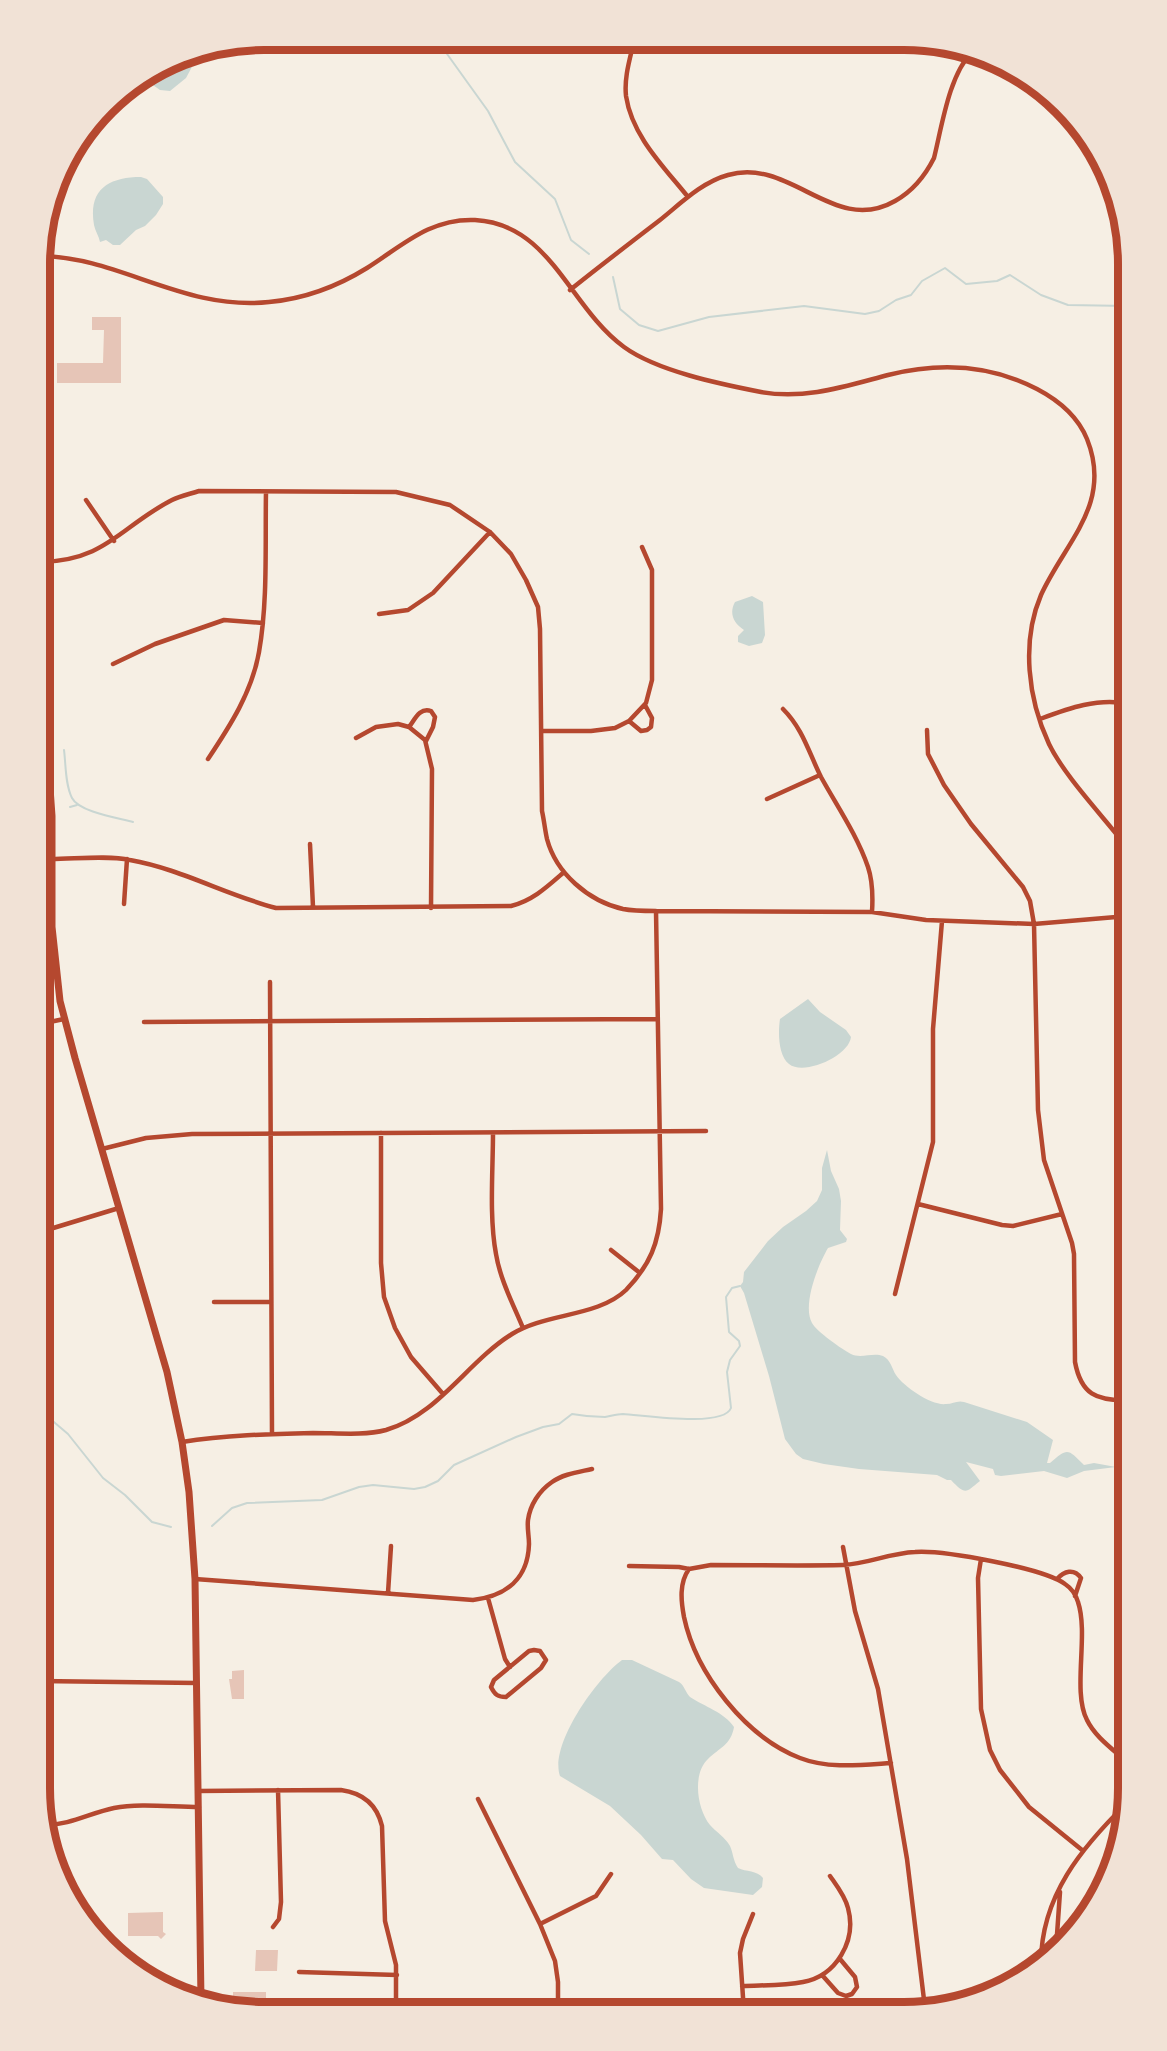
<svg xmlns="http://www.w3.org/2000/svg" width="1167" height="2051" font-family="'Exo 2',sans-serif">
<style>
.water{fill:#c9d6d2}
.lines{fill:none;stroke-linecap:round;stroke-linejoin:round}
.stream{stroke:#c9d6d2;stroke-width:2}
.building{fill:#e6c5b7}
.minor{stroke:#b5482f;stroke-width:4.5}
.secondary{stroke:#b5482f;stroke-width:7}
.rim{fill:none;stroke:#b5482f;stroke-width:8}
</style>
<rect width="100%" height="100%" fill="#f6efe4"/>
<path class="water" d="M189 54 194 63 186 78 170 91 160 90 150 83C152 66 174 57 189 54Z
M141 177 147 179 163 197V204L156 215 145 226 136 230 120 245H113L106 240 100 242C99 236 95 231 94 225 88 190 108 177 141 177Z
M752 596 763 602 765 635 762 643 749 646 738 642V636L744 630C733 623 729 613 735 602Z
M808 999 820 1012 846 1030 851 1037C849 1056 804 1076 789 1064 778 1055 778 1032 780 1019Z
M827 1150 831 1171 839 1189 841 1201 840 1230 847 1239 846 1242 828 1248C818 1265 802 1305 812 1323 816 1331 843 1350 851 1354 861 1359 873 1352 883 1356 891 1360 892 1369 896 1375 904 1387 932 1406 946 1404 953 1404 957 1400 964 1402L1027 1422 1053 1440 1047 1463H1050C1068 1447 1068 1449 1084 1465L1094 1463 1116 1467 1084 1471 1067 1478 1044 1471 1001 1476 995 1475 993 1469 966 1462 980 1481C966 1492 966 1496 951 1480H947L937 1475 859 1469 824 1464 803 1459 796 1454 785 1439 769 1376 744 1293 740 1286 743 1282 744 1272 768 1241 783 1227 806 1211 817 1201 822 1190V1168Z
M622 1660H632L679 1682C685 1686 685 1692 690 1697 705 1707 724 1712 734 1727 731 1745 719 1748 708 1759 692 1774 697 1809 710 1825 716 1832 725 1837 730 1846 733 1852 733 1861 738 1868 746 1872 757 1870 763 1878L762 1887 753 1895 704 1888 691 1879 673 1860 662 1859 641 1835 610 1806 560 1776C549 1745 597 1678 622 1660Z"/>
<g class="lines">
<path class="stream" d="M437 40 488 111 515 162 555 199 571 240 589 254
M613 277 620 309 639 325 658 331 709 317 804 306 865 314 879 311 896 300 911 295 922 281 945 268 966 284 997 281 1010 275 1041 295 1068 305 1128 306
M64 750C66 765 65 784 72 798 79 812 118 818 133 822
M70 807 77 805
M39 1416 48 1417 68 1434 103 1478 125 1495 152 1522 171 1527
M1116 1467 1128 1466
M212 1526 232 1508 247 1503 322 1500 359 1487 373 1485 414 1489 425 1487 438 1481 454 1465 516 1437 543 1427 559 1424 572 1414C583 1416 594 1417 605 1417 611 1416 617 1414 623 1414 643 1415 723 1428 731 1408L727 1372 730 1360 740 1346 739 1341 729 1332 726 1297 732 1288 740 1286"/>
</g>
<path class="building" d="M92 317H121V383H57V363H103L104 330H92Z
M244 1670V1699H232L229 1679H232V1671Z
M163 1912V1932L166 1934 161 1939 158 1936H128V1913Z
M256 1950H278L277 1971H255Z
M233 1992H266V2003L233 2002Z"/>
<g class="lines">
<path class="minor" d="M634 41C630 59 624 77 626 96 632 136 664 167 688 197
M41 256C119 257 184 311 269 302 303 299 338 286 367 268 402 246 430 218 475 220 551 224 569 307 624 347 657 371 720 384 761 392 805 400 846 386 888 375 940 362 989 364 1037 389 1058 400 1078 417 1087 439 1113 504 1065 542 1041 595 1021 642 1028 699 1049 744 1064 775 1100 813 1122 841L1128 855
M570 290C600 266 630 243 660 220 680 204 702 182 728 175 791 157 834 236 895 201 913 191 925 176 934 158 942 126 949 75 972 52
M86 500 114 541
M40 562C106 561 121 526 172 500 180 496 190 494 199 491L396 492 450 505 490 532 511 554 526 580 538 607 540 629 542 811C544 820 545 830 547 839 556 873 588 901 623 909 633 911 645 911 656 911L872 912 926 920 1034 924 1128 916
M379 614 408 610 433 593 490 532
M113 664 155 644 224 620 263 623
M783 709C803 729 809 753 821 777 837 806 857 835 868 867 873 882 873 896 872 912
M1040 719C1067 709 1099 697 1128 704
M629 721 641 731 647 730 651 727 652 718 645 705
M409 727C415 719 420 707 431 711L435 717 433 727 426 741
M927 730 928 754 944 785 971 824 1023 887 1030 901 1034 924 1038 1110 1044 1160 1072 1243 1074 1254 1075 1362C1081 1394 1096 1401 1128 1400
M542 731H591L615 728 629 721 646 703 652 680V570L642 547
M356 738 376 727 398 724 409 727 425 740 432 769 431 908
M208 759C230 726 252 692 259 652 268 601 265 544 266 492
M767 799 820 775
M310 844 313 907
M51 859C75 859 108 855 130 860 181 869 226 895 276 908L511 906C532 901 547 887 563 873
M124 904 127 859
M270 982 272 1434
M144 1022 656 1019
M40 1024 64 1019
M381 1133V1263L384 1297 395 1328 411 1357 443 1394
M493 1133C493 1170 489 1217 496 1254 500 1279 513 1304 523 1328
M102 1149 146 1138 192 1134 706 1131
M918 1204 1002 1225 1013 1226 1062 1214
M40 1234 50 1229 119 1208
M611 1250 640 1273
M895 1294 933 1142V1029L942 921
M214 1302H271
M182 1442C225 1435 269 1434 313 1433 337 1433 363 1436 386 1430 438 1415 467 1362 512 1334 545 1313 598 1317 626 1290 650 1265 659 1243 661 1209L656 911
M843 1547 855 1611 878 1689 907 1859 925 2008
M981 1559 978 1578 981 1709 990 1750 1000 1770 1029 1807 1082 1850
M629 1566 679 1567 689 1569 711 1565C755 1565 799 1566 843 1565 867 1564 890 1553 915 1552 943 1550 1043 1568 1065 1584 1071 1588 1076 1595 1078 1602 1089 1635 1072 1691 1087 1720 1095 1737 1114 1750 1128 1763
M689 1569C679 1583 681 1601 684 1617 696 1674 746 1737 800 1758 828 1769 861 1765 891 1763
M195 1579 473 1600C506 1596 528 1579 529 1544 529 1536 527 1528 528 1520 530 1505 539 1491 552 1482 563 1474 579 1472 592 1469
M1057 1579C1064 1571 1074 1568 1081 1578L1075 1596
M388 1593 391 1546
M488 1598 505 1659 510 1667
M534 1650 540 1651 546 1660 541 1668 506 1697C498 1697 495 1695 491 1687L494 1680 529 1651Z
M39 1681 197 1683
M198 1791 341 1790C363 1793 377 1805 382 1826L385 1921 396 1965V2007
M478 1799 540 1924 555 1961 558 1982V2011
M45 1825C70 1825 90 1813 114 1808 139 1803 172 1807 199 1807
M540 1924 596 1896 611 1874
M273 1927 279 1919 281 1902 278 1790
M1056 1949 1060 1892
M1041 1963C1041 1896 1082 1847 1127 1803
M299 1972 397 1975
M822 1975 838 1993 846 1996 852 1994 857 1987 855 1977 840 1959
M742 1986C762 1985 783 1986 803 1982 836 1976 857 1941 848 1908 845 1896 837 1886 830 1876
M744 2012 740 1953 743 1939 753 1914"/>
<path class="secondary" d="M40 717 49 774 52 816V927L60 1001 75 1058 167 1372 182 1442 189 1492 195 1579 201 2000"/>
</g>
<path d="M0 0H1167V2051H0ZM264 50H904A214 214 0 0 1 1118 264V1788A214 214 0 0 1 904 2002H264A214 214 0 0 1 50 1788V264A214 214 0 0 1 264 50Z" fill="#f1e2d6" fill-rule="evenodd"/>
<path class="rim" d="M264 50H904A214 214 0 0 1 1118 264V1788A214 214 0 0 1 904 2002H264A214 214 0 0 1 50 1788V264A214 214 0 0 1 264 50Z"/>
</svg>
